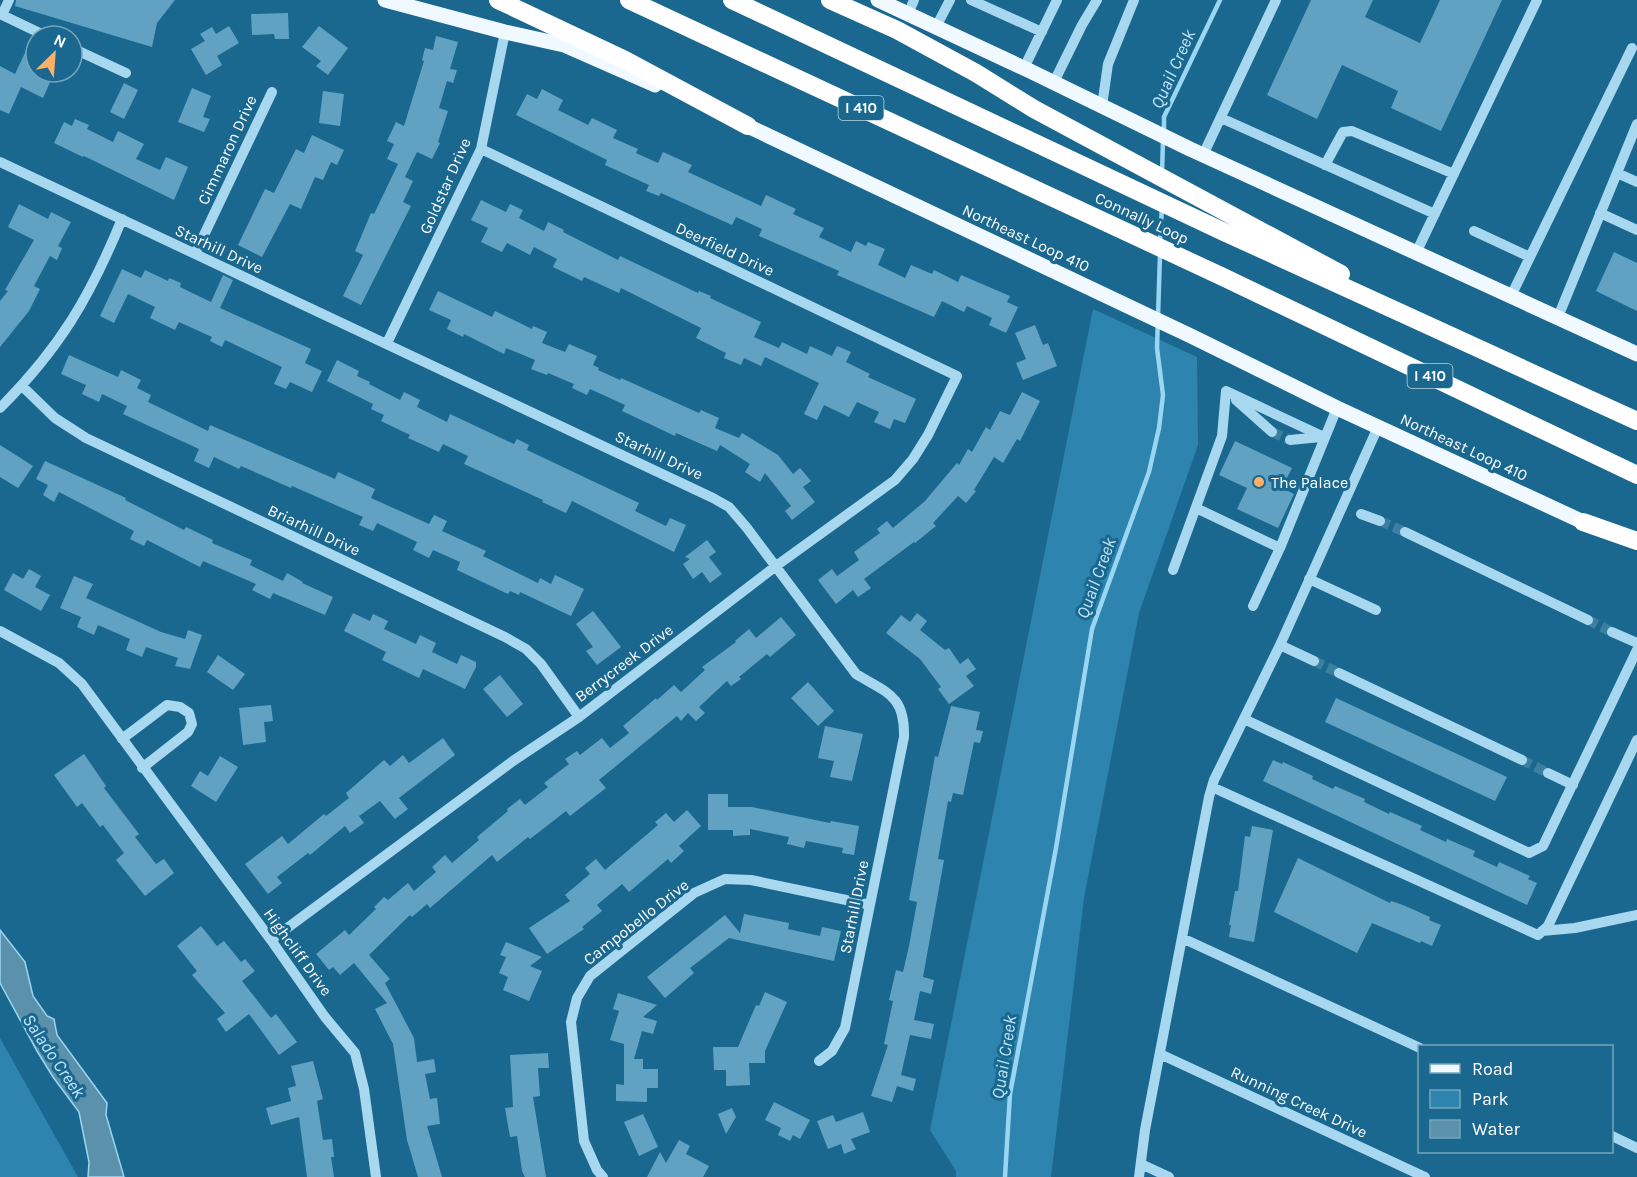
<svg xmlns="http://www.w3.org/2000/svg" width="1637" height="1177" font-family="Karla,sans-serif">
<style>
.green{fill:#2d84ae}
.water{fill:#5c91ac;stroke:#9ad6f1;stroke-width:1.5}
.lines{fill:none;stroke-linecap:round;stroke-linejoin:round}
.stream{stroke:#9ad6f1;stroke-width:4.5}
.building{fill:#61a2c3}
.minor-tunnel{stroke:#3c7fa0;stroke-width:10;stroke-dasharray:10 5;stroke-linecap:butt}
.minor{stroke:#a8d8ef;stroke-width:10}
.major{stroke:#eff9ff;stroke-width:15}
.highway{stroke:#fff;stroke-width:18}
.poi-dot{fill:#ffb065;stroke:#1a688f;stroke-width:2}
.labels{text-anchor:middle;dominant-baseline:central;stroke-width:6;stroke-linejoin:round;paint-order:stroke}
.shield{fill:#1a688f;stroke:#bad2dd;stroke-width:1.5}
.shield-label{font-size:15px;font-weight:bold;fill:#fff}
.street-label{font-size:16px;fill:#fff;stroke:#1a688f}
.poi-label{font-size:16px;fill:#fff;stroke:#1a688f;text-anchor:start}
.water-label{font-size:18px;font-style:italic;fill:#bce4f7;stroke:#1a688f}
</style>
<rect width="100%" height="100%" fill="#1a688f"/>
<path class="green" d="M1093 309 1197 357 1198 445 1139 613 1084 898 1051 1177H956V1171L930 1130Z
M0 1038 78 1177H0Z"/>
<path class="water" d="M0 930 25 962 33 996 47 1016 54 1019 57 1035 107 1103 106 1115 124 1177H88L89 1162 79 1112 53 1077 37 1051 0 983Z"/>
<g class="lines">
<path class="stream" d="M1164 132V117L1220 0
M1162 174 1163 140
M1160 243 1162 206
M1005 1177 1010 1094 1056 848 1092 629 1149 472 1159 428 1163 395 1157 348 1160 254"/>
</g>
<path class="building" d="M16 0H175L157 23 152 47 15 6Z
M1311 0H1373L1365 17 1420 43 1440 0H1502L1441 131 1391 108 1398 91 1342 65 1317 119 1267 95Z
M288 13 289 39H275L274 34 252 35 251 14Z
M229 26 239 43 217 56 222 65 206 75 191 49 205 41 200 34 212 27 216 34Z
M319 26 348 48 328 75 316 66 321 61 302 47Z
M436 36 458 42 450 69 457 70 453 83 447 81 439 108 448 111 438 142 440 143 432 159 417 152 405 177 413 181 403 202 411 206 361 305 343 296 363 255 355 251 371 213 374 214 398 164 387 159 394 144 387 141 396 122 404 126 424 61 422 60 425 48 433 50Z
M32 38 36 40V72L52 78 43 98 21 87 9 114 0 110V66L15 74Z
M124 83 138 90 124 119 110 112Z
M192 88 211 96 203 117 210 119 204 132 178 122Z
M542 89 563 100 558 110 588 125 592 118 617 130 613 138 638 149 636 153 658 163 663 152 692 165 688 172 761 206 766 195 796 209 793 214 824 228 819 237 851 252 856 241 866 246 868 242 885 249 878 265 905 278 911 265 932 274 934 270 958 282 961 275 1010 296 1007 302 1018 307 1006 333 989 325 992 318 967 306 964 312 942 301 934 317 837 275 839 271 759 236 762 229 736 217 732 225 661 193 659 196 646 191 649 185 605 165 607 160 516 115 527 94 537 99Z
M323 91 344 94 340 126 319 123Z
M75 119 89 125 87 129 113 142 118 131 144 144 136 159 160 170 166 157 188 167 174 200 84 156 83 157 54 143 64 122 72 126Z
M312 135 344 150 337 165 331 162 323 180 315 177 301 209 290 204 262 257 238 245 265 189 274 193 296 149 304 153Z
M481 200 506 212 510 204 523 210 519 218 544 231 548 222 564 230 563 232 618 260 620 256 698 293 699 291 711 296 710 298 761 322 754 337 779 348 782 342 807 354 810 346 832 356 837 346 851 352 846 362 870 374 868 377 916 399 905 423 894 419 890 429 874 422 879 412 857 402 849 417 824 405 817 420 804 414 819 383 765 357 761 366 744 358 741 365 724 358 726 353 696 338 701 328 621 288 619 293 584 277 582 281 553 267 557 259 534 247 530 255 507 243 502 252 481 242 488 228 471 220Z
M19 204 48 219 51 212 71 222 58 246 62 248 57 260 50 256 34 286 40 289 29 311 0 347V301L8 291 5 290 34 240 8 227Z
M1614 252 1637 263V311L1596 291Z
M122 269 141 278 145 270 168 281 169 278 181 283 180 287 211 302 223 275 233 280 220 308 311 349 305 363 322 371 312 392 290 382 286 389 274 384 282 367 225 340 222 347 210 341 212 337 179 322 175 330 150 318 155 307 128 294 114 323 100 316Z
M438 291 492 317 495 311 532 329 533 326 547 332 542 343 565 352 569 344 597 356 593 365 599 368 598 370 620 380 621 378 699 413 701 410 719 418 715 428 739 438 742 433 778 455 793 474 800 468 811 481 803 487 815 502 792 520 785 511 791 506 765 473 760 482 745 472 750 464 720 445 717 451 676 433 675 436 622 411 625 405 590 389 587 395 572 388 574 384 548 373 547 375 531 369 535 360 506 348 504 354 464 334 463 337 447 329 451 320 429 310Z
M1035 325 1043 345 1048 343 1057 366 1023 380 1016 363 1026 359 1015 333Z
M69 355 118 377 121 370 141 380 137 388 151 395 148 402 208 431 210 425 335 479 338 472 375 489 371 498 429 524 434 515 447 521 442 531 486 551 483 556 538 583 540 578 551 584 555 575 584 589 571 616 520 592 519 595 510 591 508 594 457 570 460 562 433 550 429 558 413 550 417 542 377 523 373 531 359 525 363 517 292 486 291 488 241 466 239 469 214 457 209 468 194 461 199 449 123 414 127 406 102 394 99 402 82 394 86 385 61 374Z
M337 360 359 371 357 376 370 382 369 384 400 400 404 392 420 400 417 407 447 422 450 414 514 444 517 439 529 445 527 450 639 503 635 511 666 526 670 518 686 525 674 552 572 501 566 513 542 502 543 500 464 464 468 456 443 444 439 452 408 438 410 435 381 421 384 415 371 409 373 404 327 381Z
M1022 392 1040 401 1020 441 1017 439 1003 463 994 457 974 490 976 491 966 503 958 496 933 523 936 526 915 543 914 542 864 579 871 588 858 597 853 590 836 604 818 580 832 569 837 576 859 560 854 552 880 533 877 529 887 521 893 528 925 501 957 463 959 465 968 449 972 452 986 427 990 430 1000 411 1010 415Z
M1235 441 1292 468 1282 488 1294 494 1278 528 1237 509 1247 488 1219 475Z
M0 445 33 466 18 488 0 477Z
M45 461 126 498 125 500 184 530 186 527 213 540 212 543 252 560 250 565 283 581 287 573 303 582 302 583 333 597 325 615 273 593 270 599 252 590 256 584 203 561 200 567 147 540 144 546 130 539 134 531 59 492 54 502 43 495 48 485 36 479Z
M707 540 716 552 709 557 722 574 710 583 702 572 693 579 683 564 690 559 685 557Z
M29 569 41 576 35 587 50 595 41 611 4 590 13 573 23 579Z
M74 576 93 584 86 598 161 632 185 639 188 630 202 635 190 669 175 666 178 658 146 647 142 657 126 650 130 639 98 625 94 635 77 627 81 617 60 608Z
M593 611 621 647 597 665 586 651 593 647 576 624Z
M353 613 370 621 373 614 388 621 384 629 416 644 420 635 436 643 432 652 457 664 461 655 476 662V667L465 689 423 669 419 678 382 660 386 652 344 631Z
M917 613 927 621 920 630 945 650 949 648 960 664 968 658 976 669 966 676 974 686 949 704 938 689 941 687 920 659 886 633 901 615 910 622Z
M781 617 796 635 770 657 767 654 739 677 741 679 731 686 727 681 699 707 705 713 696 721 688 713 681 721 677 716 599 780 606 788 570 816 566 811 530 839 528 837 497 862 492 855 430 908 427 904 412 917 410 915 369 955 390 979 385 983 414 1038 417 1062 434 1059 436 1072 425 1074 430 1099 437 1098 440 1124 427 1126 442 1177H418L407 1140 393 1044 375 1009 387 1003 354 963 340 975 333 967 329 970 316 954 345 930 349 935 376 909 374 907 384 897 388 900 408 883 414 891 436 872 432 867 445 855 452 863 479 840 477 837 508 811 507 809 520 799 525 805 548 787 544 783 569 764 565 759 577 751 580 755 602 738 610 748 629 733 623 726 656 698 657 700 674 685 681 692 705 670 702 667 736 642 735 641 749 629 756 638Z
M218 655 245 674 233 690 207 672Z
M500 675 523 704 507 717 483 689Z
M808 682 834 711 818 726 791 698Z
M1336 698 1507 777 1495 801 1325 722Z
M271 705 273 721 264 722 266 742 243 745 239 708Z
M951 706 980 712 976 730 983 731 980 743 974 742 963 795 953 793 951 802 948 801 938 859 944 860 923 977 934 980 931 994 920 991 914 1020 934 1024 931 1039 910 1035 901 1075 916 1079 913 1091 897 1086 892 1102 871 1096 888 1045 884 1044 893 1001 889 1000 896 970 903 972 909 946 917 902 909 900 918 850 935 756 938 757Z
M825 726 863 734 852 781 830 777 834 761 818 758Z
M443 738 455 755 399 798 408 809 395 819 380 801 359 816 364 823 350 833 345 826 310 855 308 853 277 877 282 883 268 894 245 864 282 836 288 844 324 814 326 816 349 798 346 793 384 760 390 766 403 755 409 763Z
M84 754 106 786 104 788 139 834 135 837 156 864 164 859 174 873 145 896 116 860 124 853 103 825 100 827 82 803 77 807 54 775Z
M220 756 238 767 216 802 191 786 200 771 208 776Z
M1273 760 1282 764 1283 762 1313 776 1312 779 1333 789 1335 786 1365 799 1364 802 1389 814 1390 812 1422 826 1420 830 1446 842 1447 839 1475 851 1473 856 1497 867 1499 862 1530 876 1528 879 1537 883 1527 905 1263 781Z
M708 794H728V807H752L830 823 831 821 859 826 854 855 842 853 843 848 806 841 804 848 787 844 789 837 750 829V835L733 836V830H708Z
M687 810 701 826 679 846 684 851 671 863 668 859 629 892 622 884 597 905 602 911 582 927 584 929 547 954 529 928 570 901 565 895 590 874 585 868 596 859 605 870 658 825 655 822 666 813 674 822Z
M1252 826 1273 830 1254 942 1229 937 1231 925H1229L1235 891H1238L1245 836 1250 837Z
M1298 858 1390 903 1391 901 1403 905 1430 917 1429 920 1441 925 1432 946 1421 941 1420 943 1372 923 1357 953 1274 912Z
M744 914 789 923 788 929 820 936 822 927 841 931 834 961 729 938 690 968 694 973 665 998 647 977 725 915 740 933Z
M201 926 217 946 224 941 241 962 245 959 255 971 242 981 271 1018 276 1014 297 1042 279 1055 249 1014 226 1032 217 1019 225 1013 192 975 197 971 177 946Z
M506 942 542 957 530 966 542 971 529 1001 503 990 508 977 499 973 506 957 500 955Z
M765 992 787 1002 765 1051V1063H749L750 1085 726 1086V1070H714L713 1047H738L756 1005 759 1006Z
M618 993 657 1005 643 1017 657 1021 653 1034 642 1031 634 1059H643V1069H658V1088H647V1102L616 1101V1084L624 1085V1044L610 1040 619 1011 613 1009Z
M548 1053 549 1068H538L540 1096 533 1097 546 1177H525L522 1171 517 1136 510 1137 505 1108 513 1107 510 1055Z
M313 1061 323 1099 317 1101 323 1140 332 1139 334 1157H331L334 1177H307L299 1117 271 1125 266 1108 291 1101 288 1088 296 1086 291 1066Z
M774 1102 810 1120 800 1139 793 1135 790 1141 778 1135 781 1128 765 1120Z
M732 1108 736 1117 726 1134 718 1114Z
M863 1112 870 1132 851 1139 856 1149 844 1154 841 1144 828 1149 817 1121 833 1115 836 1122Z
M643 1114 658 1147 639 1156 624 1122Z
M679 1140 690 1146 686 1154 709 1166 703 1177H647L660 1152 666 1163Z"/>
<g class="lines">
<path class="minor-tunnel" d="M1272 432 1290 440
M1380 521 1405 532
M1588 620 1612 632
M1314 661 1339 673
M1522 760 1548 773"/>
<path class="minor" d="M9 0 2 15 46 36
M971 0 1042 32
M908 14 914 0
M936 27 950 0
M72 48 126 73
M1024 68 1057 0
M1054 82 1082 25 1097 0
M1102 106 1108 64 1134 0
M1221 118 1435 214
M1203 155 1276 0
M0 162 713 498 729 507 747 528 856 674C887 693 905 695 904 737L845 1028 832 1051 819 1061
M1325 165 1343 132 1352 131 1454 174
M1617 173 1637 182
M1600 213 1637 230
M1474 231 1530 257
M1416 253 1537 0
M195 254 272 92
M1511 296 1632 48
M1558 317 1637 124
M387 343 481 149 505 32
M22 386 55 418 86 438 505 637 526 649 541 664 579 717
M1236 400 1272 432
M0 408C60 348 90 297 122 219
M1290 440 1321 437
M1196 508 1280 548 1253 606
M1361 514 1380 521
M1405 532 1588 620
M1280 548 1337 408
M1173 570 1222 436 1226 391 1324 437
M1309 579 1376 610
M0 631 59 663 82 684 271 940 325 1017 355 1053 364 1089 376 1177
M1612 632 1637 643
M1280 645 1314 661
M1339 673 1522 760
M1244 719 1529 853 1543 846 1637 650
M122 739 167 705 180 707 189 713 192 724 188 732 142 768
M1548 773 1573 785
M1212 787 1538 935 1548 926 1637 740
M1542 931 1575 928 1637 915
M1182 938 1420 1048
M271 940 513 761 579 717 776 566 895 480 913 459 928 435 957 376 481 149
M1160 1054 1425 1177
M1612 1136 1637 1148
M1141 1164 1169 1177
M603 1177 597 1170 584 1141 571 1022 577 998 590 976 694 893 725 879 751 880 870 905
M1139 1177 1145 1130 1209 797 1214 780 1280 645 1378 427"/>
<path class="major" d="M385 0 505 32 564 45 655 85
M878 0 1030 71 1190 149 1637 354
M737 121 1191 336 1337 408 1594 527"/>
<path class="highway" d="M498 0 625 60 748 126
M629 0 1223 277 1637 475
M732 0 1224 232 1637 421
M830 0 897 30 976 73 1034 109 1341 274
M1583 522 1637 541"/>
</g>
<circle class="poi-dot" cx="1259" cy="482" r="6"/>
<g class="labels">
<g class="shield">
<rect x="838.5" y="96" width="45" height="24" rx="4.5"/>
<rect x="1407.5" y="364" width="45" height="24" rx="4.5"/>
</g>
<g class="shield-label">
<text x="861" y="108">I 410</text>
<text x="1430" y="376">I 410</text>
</g>
<g class="street-label">
<text transform="translate(227 150) rotate(-65)">Cimmaron Drive</text>
<text transform="translate(445 186) rotate(-66)">Goldstar Drive</text>
<text transform="translate(1142 218) rotate(25)">Connally Loop</text>
<text transform="translate(1026 238) rotate(25)">Northeast Loop 410</text>
<text transform="translate(219 249) rotate(25)">Starhill Drive</text>
<text transform="translate(725 249) rotate(25)">Deerfield Drive</text>
<text transform="translate(1464 447) rotate(25)">Northeast Loop 410</text>
<text transform="translate(659 455) rotate(25)">Starhill Drive</text>
<text transform="translate(314 530) rotate(25)">Briarhill Drive</text>
<text transform="translate(624 663) rotate(-37)">Berrycreek Drive</text>
<text transform="translate(854 907) rotate(-79)">Starhill Drive</text>
<text transform="translate(636 922) rotate(-38)">Campobello Drive</text>
<text transform="translate(298 952) rotate(54)">Highcliff Drive</text>
<text transform="translate(1299 1102) rotate(25)">Running Creek Drive</text>
</g>
<g class="poi-label">
<text x="1271" y="482">The Palace</text>
</g>
<g class="water-label">
<text transform="translate(1173 69) rotate(-66)">Quail Creek</text>
<text transform="translate(1096 578) rotate(-70)">Quail Creek</text>
<text transform="translate(54 1056) rotate(56)">Salado Creek</text>
<text transform="translate(1004 1057) rotate(-81)">Quail Creek</text>
</g>
</g>
<rect x="1418" y="1045" width="195" height="108" fill="#1a688f" stroke="#76a4bc" stroke-width="1.5"/>
<rect x="1430" y="1064" width="30" height="9" fill="#eff9ff" stroke="#76a4bc" stroke-width="1.5"/>
<text x="1472" y="1075" font-size="18" fill="#ffffff">Road</text>
<rect x="1430" y="1090" width="30" height="18" fill="#2d84ae" stroke="#76a4bc" stroke-width="1.5"/>
<text x="1472" y="1105" font-size="18" fill="#ffffff">Park</text>
<rect x="1430" y="1120" width="30" height="18" fill="#5c91ac" stroke="#76a4bc" stroke-width="1.5"/>
<text x="1472" y="1135" font-size="18" fill="#ffffff">Water</text>
<g transform="translate(54 54) rotate(25)"><circle r="28" fill="#1a688f" stroke="#76a4bc" stroke-width="1.5"/>
<path d="M0-4.5L10 22L0 15L-10 22Z" fill="#ffb065"/>
<text y="-9" font-size="16" font-weight="bold" text-anchor="middle" fill="#ffffff">N</text>
</g>
</svg>
